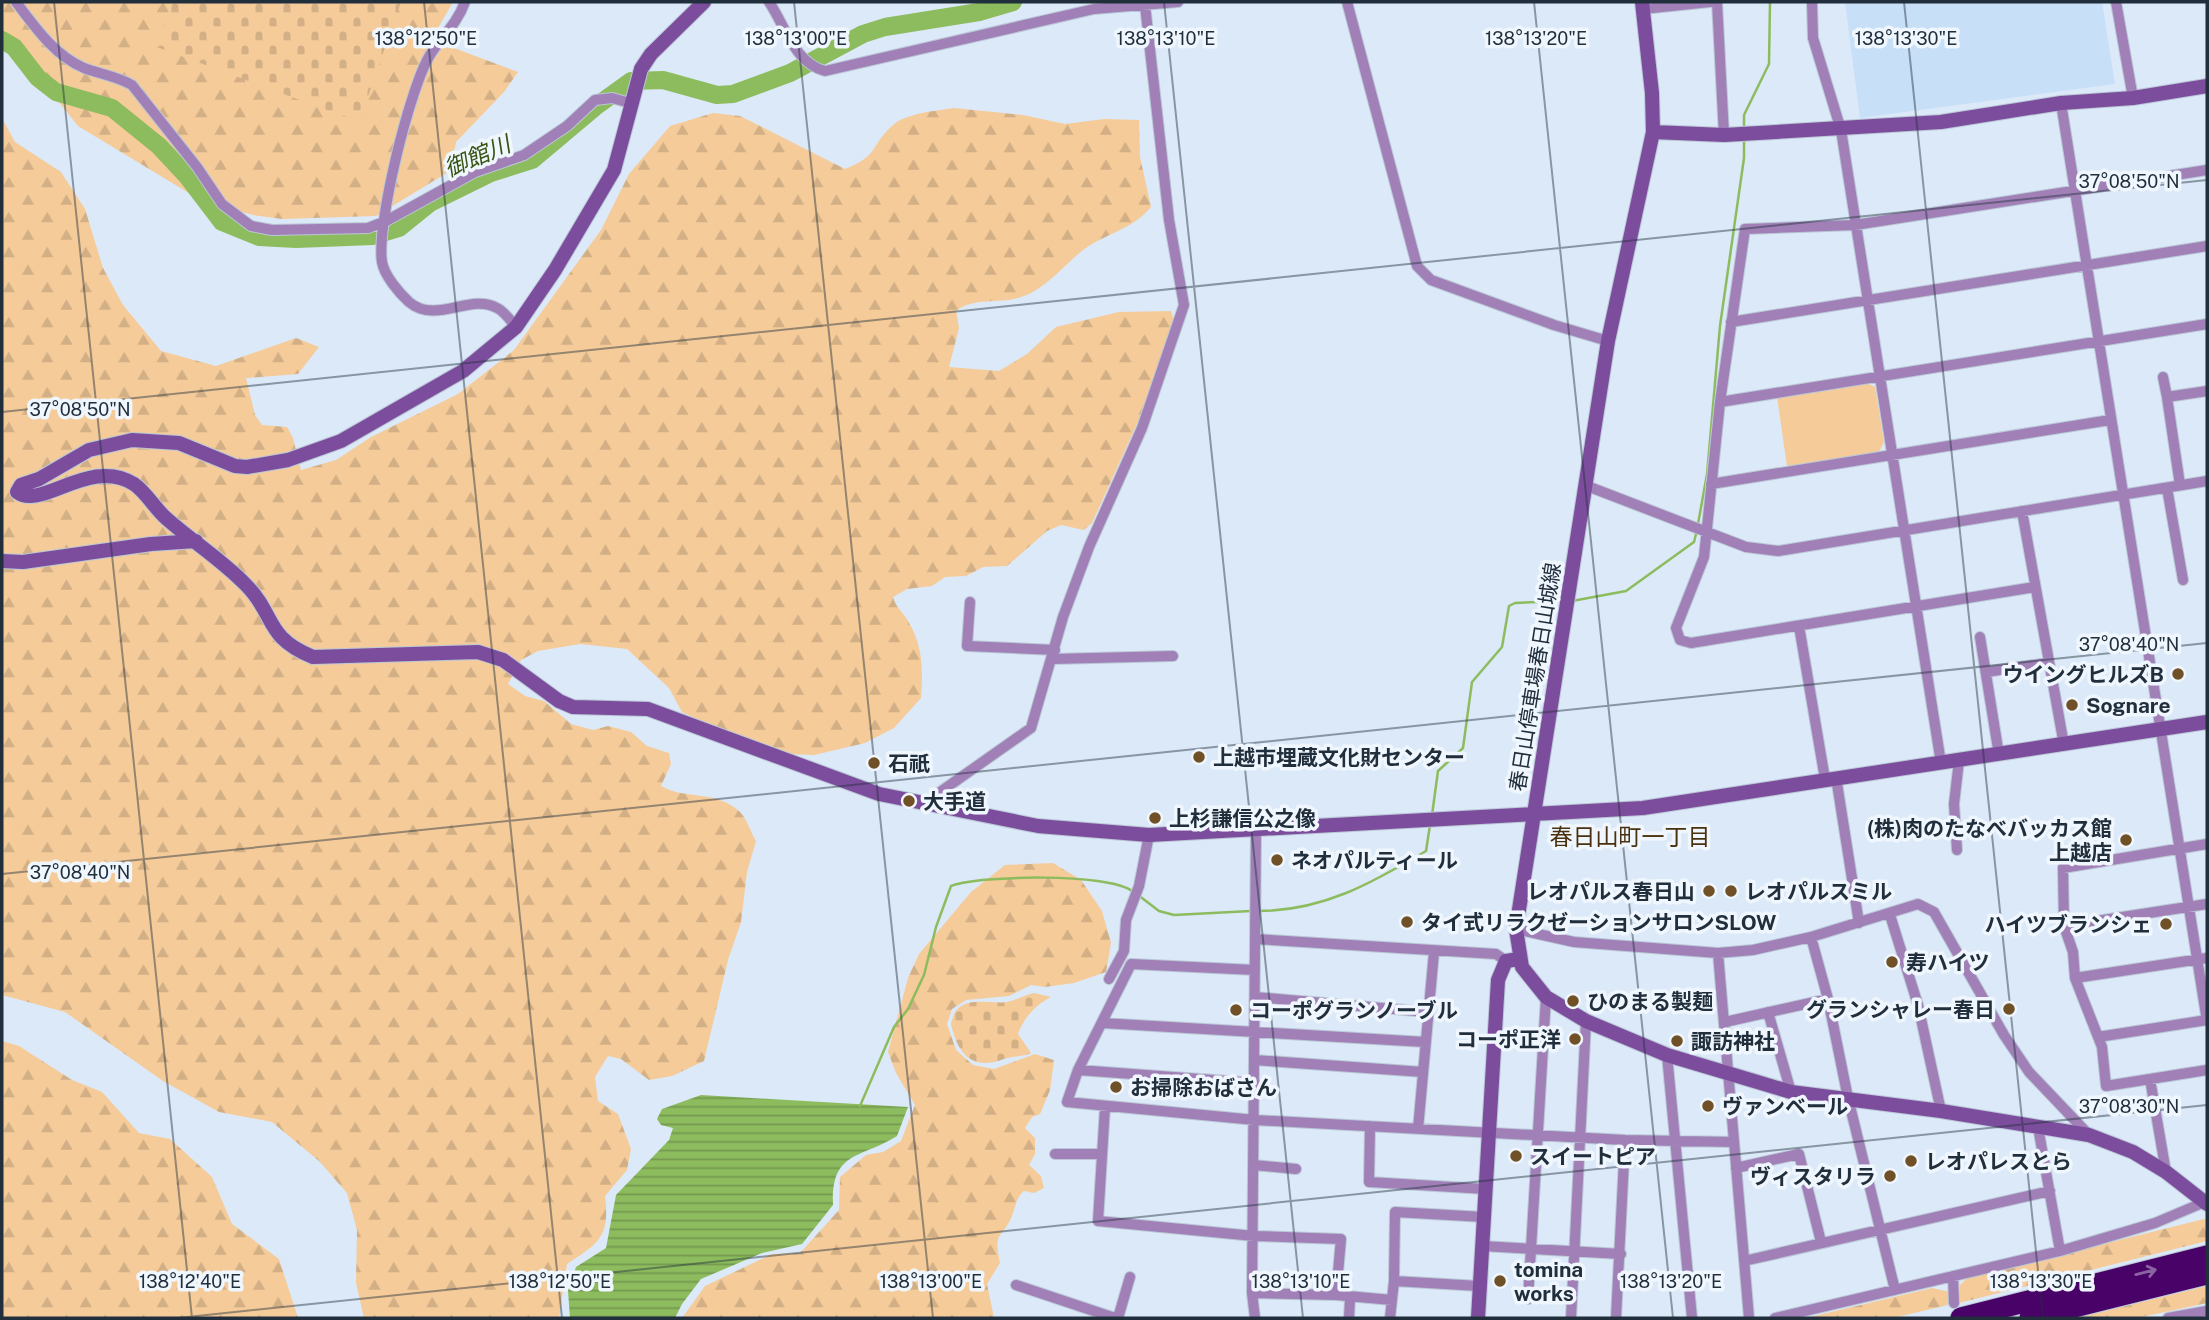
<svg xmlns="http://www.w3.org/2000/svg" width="2209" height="1320" font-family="'Public Sans','Noto Sans JP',sans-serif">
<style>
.built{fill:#c8dff8}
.forest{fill:url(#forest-firs)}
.cemetery{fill:url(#cemetery-stones)}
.green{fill:#f5cb99}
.water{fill:url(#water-rules)}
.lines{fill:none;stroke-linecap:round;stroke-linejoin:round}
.stream{stroke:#8dbc5e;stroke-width:2.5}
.river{stroke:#8dbc5e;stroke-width:18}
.street-casing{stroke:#bac7d6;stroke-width:12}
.secondary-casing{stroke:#bac7d6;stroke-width:16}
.highway-casing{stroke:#bac7d6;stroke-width:23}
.street{stroke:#a080b7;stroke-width:10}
.secondary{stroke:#7d4d9d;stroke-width:14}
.highway{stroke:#490268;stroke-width:21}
.oneway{stroke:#8b64a4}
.ticks{fill:none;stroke:#212e3c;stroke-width:2;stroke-opacity:0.45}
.poi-dot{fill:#705026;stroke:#eff6fd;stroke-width:2.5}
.labels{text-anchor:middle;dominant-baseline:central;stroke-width:7;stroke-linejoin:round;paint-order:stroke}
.poi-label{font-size:21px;font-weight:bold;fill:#212e3c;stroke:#eff6fd;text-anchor:start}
.street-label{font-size:21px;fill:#212e3c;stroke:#eff6fd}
.water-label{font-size:23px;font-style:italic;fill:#375412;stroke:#eff6fd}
.neighbourhood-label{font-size:23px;fill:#49300e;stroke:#eff6fd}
.ticks-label{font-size:18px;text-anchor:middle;fill:#212e3c;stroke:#eff6fd;stroke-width:7;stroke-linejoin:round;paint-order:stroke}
</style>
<defs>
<pattern id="forest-firs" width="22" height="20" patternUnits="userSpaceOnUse" patternTransform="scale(1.75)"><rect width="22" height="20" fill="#f5cb99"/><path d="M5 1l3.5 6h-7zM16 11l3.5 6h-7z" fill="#d2af85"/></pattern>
<pattern id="cemetery-stones" width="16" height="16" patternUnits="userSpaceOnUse" patternTransform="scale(1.75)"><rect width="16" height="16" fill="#f5cb99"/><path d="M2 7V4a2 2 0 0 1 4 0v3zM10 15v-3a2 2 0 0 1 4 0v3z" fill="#d2af85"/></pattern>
<pattern id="water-rules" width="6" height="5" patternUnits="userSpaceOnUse" patternTransform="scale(1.75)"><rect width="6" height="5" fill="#8dbc5e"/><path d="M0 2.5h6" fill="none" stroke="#73994f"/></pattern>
</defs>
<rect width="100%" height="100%" fill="#dce9f8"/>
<path class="built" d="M1845 2H2102L2115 84 1860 118Z"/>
<path class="forest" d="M2 2H453L438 28 422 46 454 48 518 72 504 92 456 142 450 171 376 216 282 219 253 215 202 201 78 126 2 31Z
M954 108 1023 115 1065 124 1104 119 1139 120 1140 157 1151 207C1132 230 1106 233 1083 250 1063 266 1044 291 1018 298 997 304 974 297 956 311L959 328 949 367 999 371 1027 354 1056 327 1119 312 1171 311 1176 326 1161 371 1092 523 1084 530 1061 525 1047 531 1007 566 983 567 966 576 945 577 932 586 907 589 893 597C896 608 903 612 908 621 923 646 923 669 921 698L894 728 865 743 814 755 787 754 720 730 682 712 669 688 627 649 580 644 538 651 521 660 508 684 525 696 544 701 571 724 593 730 608 726 631 732 647 746 669 753 671 764 661 786C685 800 718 790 740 812 747 819 751 833 756 841L747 872 741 922 728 960 704 1061 672 1076 649 1080 621 1059 608 1056 595 1077 598 1101 618 1114 631 1149 627 1170 605 1196C610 1237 599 1243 567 1264L559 1318H364L356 1283 357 1230 347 1193 319 1161 272 1122 219 1112 163 1081 65 1012 2 995V118L15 142 61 172 85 209 103 268 123 305 161 351 216 366 296 338 319 347 298 374 246 378 255 415 262 425 287 427 293 438 301 470 336 460 371 437 458 394 514 350 601 230 629 174 670 126 713 113 740 116 845 169C880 155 869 147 892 126 905 113 936 111 954 108Z
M1053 863 1081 880 1102 911 1111 943 1106 972 1074 983 1045 987 1031 985 1009 996 966 1000 952 1009 947 1024 956 1050 973 1065 994 1069 1035 1054 1054 1060 1050 1090 1040 1114 1032 1117 1025 1128 1035 1138V1154L1029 1165 1041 1176 1044 1188 1034 1193 1024 1191C1016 1197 1016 1206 1012 1216 1002 1240 993 1229 1000 1263L987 1284 994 1318H682L705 1286 772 1254 800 1253 839 1210 840 1177 866 1155 883 1152 901 1141 915 1105 896 1073 888 1052 908 978 919 954 971 892 1005 865Z
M2 1041 19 1046 72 1080 102 1092 139 1133 170 1139 212 1177 232 1224 279 1259 298 1318H2Z
M2204 1219 2207 1221V1241L1959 1303 1960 1285 1967 1278Z
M2207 1286V1303L2137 1318H2076Z
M1932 1288 1950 1292 1948 1305 1893 1318H1806Z"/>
<path class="cemetery" d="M172 2H401L359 122 157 47Z
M1034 993 1051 997C1036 1005 1024 1017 1018 1034L1031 1053C1022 1057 1013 1056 1004 1059 973 1071 958 1055 951 1024 957 992 987 1005 1007 1002 1016 1000 1025 995 1034 993Z"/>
<path class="green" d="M1867 383 1875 387 1884 442 1879 452 1787 466 1777 397Z"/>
<path class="water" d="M701 1095 908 1107 897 1136C861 1159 831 1150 833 1205L802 1244 762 1253 701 1279 682 1304 675 1318H570L568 1291 576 1267 606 1248 616 1195 669 1140 673 1128 661 1125 657 1119 662 1109Z"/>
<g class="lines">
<path class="stream" d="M1744 128V115L1769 64 1770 2
M1698 524 1707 474 1720 326 1744 158V138
M1572 601 1626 591 1694 542 1697 530
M1432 815 1438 771 1463 748 1472 682 1502 647 1509 606 1515 603 1562 601
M1138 895 1159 911 1174 915 1251 911
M1258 911C1323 911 1372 883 1426 851L1430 825
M860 1106 894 1027 908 1009 924 975 936 927 951 886C982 875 1107 873 1132 891"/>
<path class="river" d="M2 40 14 47 38 78 56 92 112 108 159 146 187 176 222 222 259 237 296 239 373 236 399 228 430 203 491 173 532 160 595 107 631 81 663 80 717 95 733 94 790 73 863 34 885 27 979 12 1013 2"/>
<defs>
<path id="street" d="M16 2C35 27 54 55 84 68 100 74 116 76 132 85L197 167 222 204 251 226 272 230 368 228 386 221 475 172 524 155 567 126 595 100 612 98 630 103
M465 2C457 24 442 36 430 55 410 87 376 225 382 262 384 275 399 293 409 302 436 325 470 293 497 308 504 311 511 321 516 327
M769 2C785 25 794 63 825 71L1094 9 1178 2
M1347 2 1417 266 1431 280 1554 325 1608 341
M1717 2 1724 135
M1812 2 1813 38 1841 130 1941 763
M2116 2 2133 98
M1643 9 1710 2
M2061 103 2207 1021
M1731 322 2207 246
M2163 377 2167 397
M1720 402 2207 324
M1711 484 2110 420
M2180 485 2167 397 2207 391
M1587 486 1746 547 1778 551 2207 481
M2167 488 2183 580
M2022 511 2064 745
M2035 587 1691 643 1680 640 1676 628 1704 557 1720 402 1745 229 1855 225 2207 170
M970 602 967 646 1055 650
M1799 626 1825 779
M1980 637 1999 755
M1052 659 1173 656
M1986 672 2047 663
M1836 777 1859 923
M923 804 1031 728 1063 617 1089 547 1142 428 1184 305 1169 220 1145 5
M2207 844 2063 868 2064 926 2073 952 2075 978 2102 1047 2106 1086 2207 1070
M1957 850 1954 804 1959 761
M1890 915 1918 1005 1941 1111
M2064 926 2207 904
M1516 929 1574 942 1718 953 1753 950 1811 937 1918 904 1934 912 2004 1035 2029 1072 2089 1135
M1811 937 1828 999 1848 1098 1895 1290
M1255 939 1496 954 1506 961
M1718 953 1749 1318
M1255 970 1131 964 1078 1070 1067 1102 1255 1120 1625 1140 1734 1142
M2075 978 2207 958
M1109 979 1124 951 1126 920 1139 886 1149 835
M1255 997 1428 1012
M1768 1012 1791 1092
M1725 1022 1828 999
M1102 1023 1425 1042
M2098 1037 2207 1020
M1667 1055 1692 1318
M1254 1060 1423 1072
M1078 1070 1255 1083
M2150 1079 2166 1172
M1105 1107 1098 1221 1254 1236 1341 1239 1336 1295
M1370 1126 1369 1182 1486 1189
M2038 1127 2060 1251
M1418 1129 1434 952
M1055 1154H1102
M1254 1165 1296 1169
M1736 1168 1799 1154 1821 1242
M1482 1246 1621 1254
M1744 1261 2050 1191
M1953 1276 1954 1303
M1394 1281 1479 1286
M1016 1285 1115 1318
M1252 1293 1336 1295 1392 1300
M1528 1299 1546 997
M1118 1318 1130 1277
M1255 1318 1252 1293 1256 828
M1349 1318 1350 1299
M1390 1318 1394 1281 1395 1212 1484 1217
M1571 1318 1586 1021
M1616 1318 1625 1140
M1775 1318 2060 1251 2155 1223 2207 1201
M2168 1318 2207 1311"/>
<path id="secondary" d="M704 2 651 54 641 69 614 170 555 270 516 327 463 371 341 441 288 460 247 467 235 466 179 443 132 440 89 450 39 479 21 485 17 492C41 511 90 456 134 484 147 493 155 509 167 519 193 542 222 560 246 585 276 615 264 637 313 657L478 652 503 660 559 701 573 707 648 709 879 794 1038 826 1149 835 1643 808 2207 722
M1642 2 1652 93 1653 132 1608 341 1516 929 1522 967 1546 997 1586 1021 1667 1055 1791 1092 1941 1111 2089 1135 2133 1152 2166 1172 2207 1204
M1653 132 1724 135 1941 122 2061 103 2133 98 2207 86
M2 561 23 562 151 544 196 541
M1478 1318 1498 980 1506 961 1519 959"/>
<path id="highway" d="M1961 1318 2207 1256
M2030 1318 2207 1274"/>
</defs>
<use href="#street" class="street-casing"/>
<use href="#secondary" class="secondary-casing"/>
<use href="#highway" class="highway-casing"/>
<use href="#street" class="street"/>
<use href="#secondary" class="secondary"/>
<use href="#highway" class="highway"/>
</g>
<defs><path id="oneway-shaft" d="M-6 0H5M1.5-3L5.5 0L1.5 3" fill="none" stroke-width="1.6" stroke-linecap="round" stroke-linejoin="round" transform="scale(1.75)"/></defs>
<use class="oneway" href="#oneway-shaft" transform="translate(2146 1272) rotate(-14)"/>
<path class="ticks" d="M54 2 192 1318M424 2 562 1318M794 2 933 1318M1164 2 1303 1318M1534 2 1673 1318M1904 2 2043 1318M2 412 2207 180M2 874 2207 643M178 1318 2207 1105"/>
<g class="poi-dot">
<circle cx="2178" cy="674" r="7"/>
<circle cx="2072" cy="705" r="7"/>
<circle cx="1199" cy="757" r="7"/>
<circle cx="874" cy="763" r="7"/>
<circle cx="909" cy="801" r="7"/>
<circle cx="1155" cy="818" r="7"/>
<circle cx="2126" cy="840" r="7"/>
<circle cx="1277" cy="860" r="7"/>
<circle cx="1709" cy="891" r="7"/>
<circle cx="1731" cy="891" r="7"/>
<circle cx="1407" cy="922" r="7"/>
<circle cx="2166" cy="924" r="7"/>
<circle cx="1892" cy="962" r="7"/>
<circle cx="1573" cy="1001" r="7"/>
<circle cx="2009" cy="1009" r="7"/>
<circle cx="1236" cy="1010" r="7"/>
<circle cx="1575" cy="1039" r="7"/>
<circle cx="1677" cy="1041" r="7"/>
<circle cx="1116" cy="1087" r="7"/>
<circle cx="1708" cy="1106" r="7"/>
<circle cx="1516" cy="1156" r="7"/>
<circle cx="1911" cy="1161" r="7"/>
<circle cx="1890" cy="1176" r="7"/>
<circle cx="1500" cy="1281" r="7"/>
</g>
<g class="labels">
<g class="poi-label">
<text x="2164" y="674" text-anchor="end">ウイングヒルズB</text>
<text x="2086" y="705">Sognare</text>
<text x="1213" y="757">上越市埋蔵文化財センター</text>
<text x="888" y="763">石祇</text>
<text x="923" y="801">大手道</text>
<text x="1169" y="818">上杉謙信公之像</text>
<text x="2112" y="828" text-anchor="end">(株)肉のたなべバッカス館<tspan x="2112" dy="24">上越店</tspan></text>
<text x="1291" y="860">ネオパルティール</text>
<text x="1695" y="891" text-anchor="end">レオパルス春日山</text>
<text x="1745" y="891">レオパルスミル</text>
<text x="1421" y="922">タイ式リラクゼーションサロンSLOW</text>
<text x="2152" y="924" text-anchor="end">ハイツブランシェ</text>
<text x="1906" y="962">寿ハイツ</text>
<text x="1587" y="1001">ひのまる製麺</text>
<text x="1995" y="1009" text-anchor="end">グランシャレー春日</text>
<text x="1250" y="1010">コーポグランノーブル</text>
<text x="1561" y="1039" text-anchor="end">コーポ正洋</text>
<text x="1691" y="1041">諏訪神社</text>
<text x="1130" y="1087">お掃除おばさん</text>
<text x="1722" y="1106">ヴァンベール</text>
<text x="1530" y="1156">スイートピア</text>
<text x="1925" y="1161">レオパレスとら</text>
<text x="1876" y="1176" text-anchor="end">ヴィスタリラ</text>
<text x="1514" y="1269">tomina<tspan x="1514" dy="24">works</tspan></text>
</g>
<g class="street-label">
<text transform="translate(1535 677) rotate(-81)">春日山停車場春日山城線</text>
</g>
<g class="water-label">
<text transform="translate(477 156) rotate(-23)">御館川</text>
</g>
<g class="neighbourhood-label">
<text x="1630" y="836">春日山町一丁目</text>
</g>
</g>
<g class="ticks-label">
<text x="426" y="45">138°12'50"E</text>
<text x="796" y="45">138°13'00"E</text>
<text x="1166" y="45">138°13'10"E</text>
<text x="1536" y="45">138°13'20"E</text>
<text x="1906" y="45">138°13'30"E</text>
<text x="2129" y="188">37°08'50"N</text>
<text x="80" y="416">37°08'50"N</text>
<text x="2129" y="651">37°08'40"N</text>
<text x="80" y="879">37°08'40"N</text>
<text x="2129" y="1113">37°08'30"N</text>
<text x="190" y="1288">138°12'40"E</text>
<text x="560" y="1288">138°12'50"E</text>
<text x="931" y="1288">138°13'00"E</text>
<text x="1301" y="1288">138°13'10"E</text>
<text x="1671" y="1288">138°13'20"E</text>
<text x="2041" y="1288">138°13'30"E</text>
</g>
<rect width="2209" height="1320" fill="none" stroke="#212e3c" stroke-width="7"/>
</svg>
